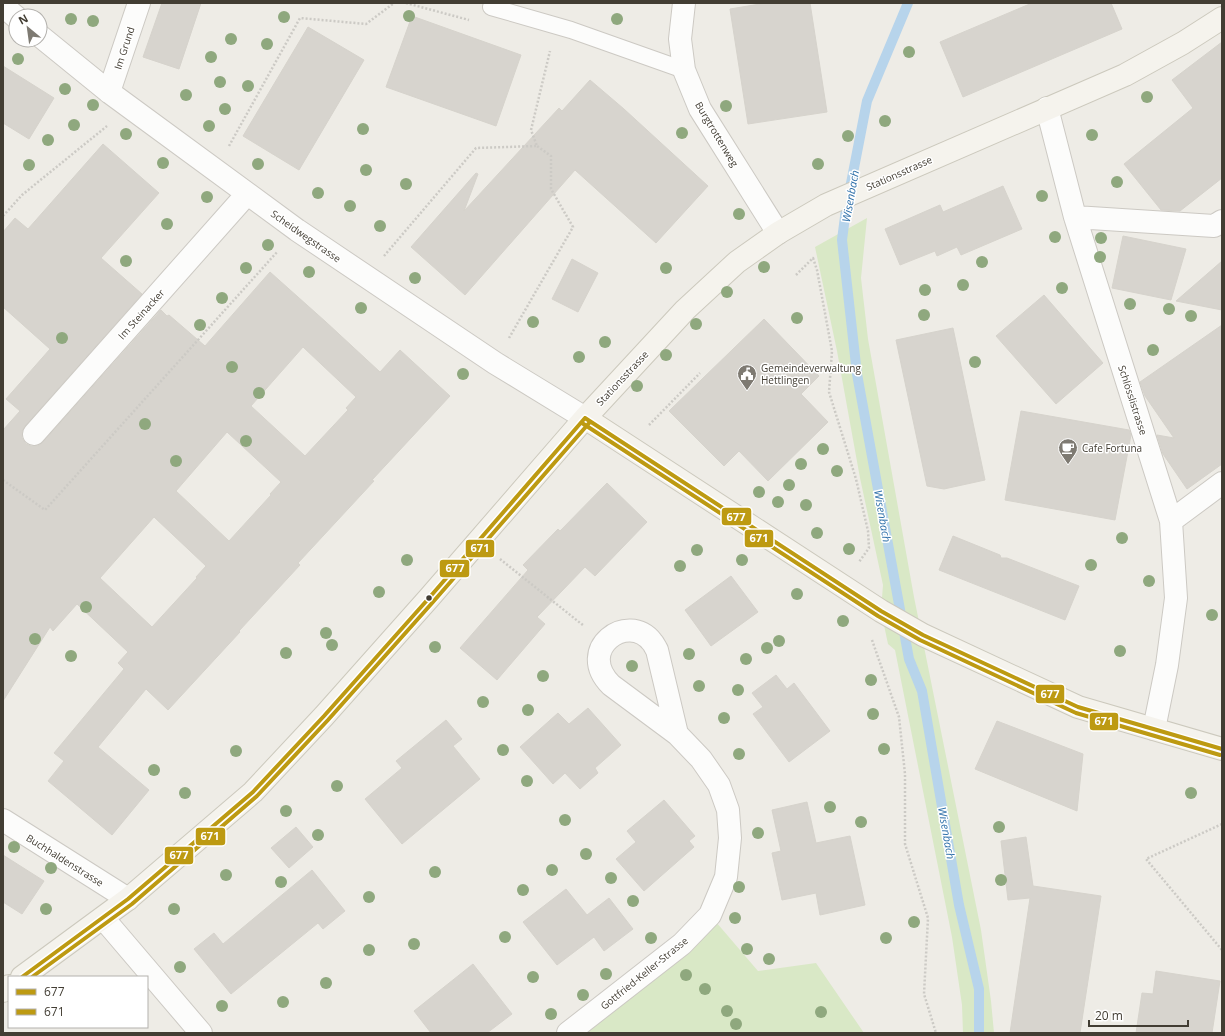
<svg xmlns="http://www.w3.org/2000/svg" width="1225" height="1036" font-family="'Open Sans',sans-serif">
<style>
.green{fill:#d9e8c6}
.lines{fill:none;stroke-linecap:round;stroke-linejoin:round}
.stream{stroke:#b7d4eb;stroke-width:10}
.building{fill:#d7d4ce;stroke:#d6d3cc;fill-rule:evenodd}
.lane-casing{stroke:#ccc9c3;stroke-width:18}
.street-casing{stroke:#ccc9c3;stroke-width:24}
.secondary-casing{stroke:#ccc9bd;stroke-width:24}
.path{stroke:#cccac5;stroke-width:2.5;stroke-dasharray:2 2;stroke-linecap:butt}
.lane{stroke:#fcfcfb;stroke-width:16}
.street{stroke:#fcfcfb;stroke-width:22}
.secondary{stroke:#f5f3ed;stroke-width:22}
.bus-1-casing{stroke:#fff;stroke-width:7}
.bus-2-casing{stroke:#fff;stroke-width:7}
.bus-1{stroke:#bd9a12;stroke-width:4}
.bus-2{stroke:#bd9a12;stroke-width:4}
.tree{fill:#8fa87e}
.bus-dot{fill:#423d33;stroke:#fff;stroke-width:1.5}
.labels{text-anchor:middle;dominant-baseline:central;stroke-width:3;stroke-linejoin:round;paint-order:stroke}
.street-label{font-size:10px;fill:#423d33;stroke:#fff}
.poi-label{font-size:10px;fill:#423d33;stroke:#fff;text-anchor:start}
.water-label{font-size:11px;font-style:italic;fill:#3071aa;stroke:#fff}
.line-badge{stroke:#fff;stroke-width:1.5}
.badge-label{font-size:11px;text-anchor:middle;font-weight:bold;fill:#fff}
</style>
<rect width="100%" height="100%" fill="#eeece6"/>
<path class="green" d="M867 218 861 278 868 339 914 597 981 930 991 1001 994 1033H963L962 1005 952 937 895 650 888 644 881 611 883 585 860 478 837 351 815 247Z
M710 915 758 971 816 963 864 1033H568Z"/>
<g class="lines">
<path class="stream" d="M908 3 867 101 846 209 842 240 857 374 909 659 922 691 959 905 979 989V1033"/>
</g>
<path class="building" d="M162 3H201L179 69 143 57Z
M766 3H810L827 112 748 124 730 9Z
M1032 3H1111L1122 29 963 97 940 42Z
M412 16 521 55 496 126 386 87Z
M308 27 364 60 299 170 243 136Z
M1222 42V178L1180 211 1161 210 1124 164 1193 108 1172 80Z
M3 66 54 98 29 139 3 123Z
M590 80 624 109 708 186 656 243 575 170 465 295 411 247 476 173 478 174 464 211 559 108 562 111Z
M103 144 159 193 101 258 142 294 25 426 22 431V438L26 444 31 446H38L43 442 161 310 167 316 169 315 205 346 270 272 326 322 380 372 400 350 450 396 372 480 374 481 298 563 300 565 239 631 240 632 168 710 146 689 98 747 149 790 112 835 48 781 64 761 54 753 124 669 118 663 128 652 77 604 53 631 50 627 3 701V430L20 411 6 399 50 349 3 307V232L15 218 28 229ZM303 347 356 397 346 408 348 410 305 456 251 406ZM227 432 281 482 270 494 271 495 229 541 176 491ZM154 517 206 566 196 577 197 578 152 627 100 578Z
M1003 186 1022 229 961 255 957 247 937 256 935 251 900 265 885 229 940 205 943 212Z
M1123 236 1186 249 1171 300 1112 288Z
M572 259 598 273 578 312 552 299Z
M1222 261V310L1176 301Z
M1044 295 1103 363 1056 404 996 336Z
M764 319 819 376 801 394 828 422 768 481 739 451 724 466 669 411Z
M1222 325V464L1187 489 1163 454 1157 435 1174 438 1145 396 1140 382Z
M953 328 985 480 944 489 927 486 896 340Z
M1021 411 1129 430 1131 435 1115 520 1005 500Z
M607 483 647 522 595 576 585 567 537 617 545 624 497 680 460 648 528 570 523 565 558 529 560 531Z
M953 536 1000 555 1001 558H1007L1079 586 1065 620 939 570Z
M731 576 758 612 711 646 685 610Z
M776 675 787 689 794 683 830 731 789 762 753 714 763 707 752 693Z
M588 708 621 745 595 768 598 773 580 789 565 773 553 784 520 747 558 713 569 724Z
M446 720 462 739 453 746 480 779 402 844 365 799 402 768 396 761Z
M997 721 1083 754 1077 811 975 769Z
M664 800 695 836 689 841 694 847 644 891 616 859 636 842 627 831Z
M807 802 816 843 850 836 865 905 820 915 816 893 782 900 772 853 781 851 772 810Z
M296 827 313 847 289 868 271 848Z
M1026 837 1033 886 1101 896 1080 1033H1010L1030 898 1008 900 1001 841Z
M3 855 44 881 22 914 3 902Z
M312 870 345 911 323 929 318 923 231 994 194 949 214 933 223 944Z
M566 889 587 915 609 898 633 929 604 951 594 937 557 965 523 922Z
M473 964 512 1014 487 1033H431L414 1011Z
M1156 971 1220 981 1212 1033H1136L1142 993 1153 994Z"/>
<g class="lines">
<defs>
<path id="lane" d="M491 7 571 30 684 70"/>
<path id="street" d="M684 3 680 39 684 70 700 109 778 233
M3 6 16 17
M40 36 109 92 297 230 495 363 585 418
M109 92 139 3
M1047 108 1075 217 1171 521 1176 598 1167 665 1154 729
M1075 217 1214 226 1222 221
M34 434 247 194
M1171 521 1222 483
M3 820 128 899
M103 918 201 1033
M568 1033 682 944 710 915 726 877 730 838 728 810 719 785 701 759 677 734 611 685C575 649 628 611 652 642 654 644 655 647 657 650L677 734"/>
<path id="secondary" d="M585 418 881 611 923 635 1078 707 1222 749
M22 977 128 899 253 792 324 716 429 598 585 418 685 310 737 262 778 233 826 205 1125 75 1183 43 1222 18
M3 991 9 986"/>
</defs>
<use href="#lane" class="lane-casing"/>
<use href="#street" class="street-casing"/>
<use href="#secondary" class="secondary-casing"/>
<path class="path" d="M406 3 469 20
M229 146 300 18 366 24 394 3
M3 216 22 195 107 126
M384 256 476 148 537 146 531 130 550 51
M796 275 813 258 817 270 832 351 829 392 856 479 868 531 869 548 859 562
M509 338 573 227 551 189V156L537 146
M649 425 700 373
M3 480 45 510 278 251
M500 559 584 626
M872 640 899 717 905 774V844L928 918 924 994 936 1033
M1222 824 1146 859 1222 950"/>
<use href="#lane" class="lane"/>
<use href="#street" class="street"/>
<use href="#secondary" class="secondary"/>
<defs>
<path id="bus-1" d="M585 418 881 611 923 635 1078 707 1222 749
M22 977 128 899 253 792 324 716 429 598 585 418"/>
<path id="bus-2" d="M582 423 878 616 920 640 1076 713 1220 755
M32 977 132 904 257 796 328 720 433 602 590 422"/>
</defs>
<use href="#bus-1" class="bus-1-casing"/>
<use href="#bus-2" class="bus-2-casing"/>
<use href="#bus-1" class="bus-1"/>
<use href="#bus-2" class="bus-2"/>
</g>
<g class="tree">
<circle cx="409" cy="16" r="6"/>
<circle cx="284" cy="17" r="6"/>
<circle cx="71" cy="19" r="6"/>
<circle cx="617" cy="19" r="6"/>
<circle cx="93" cy="21" r="6"/>
<circle cx="231" cy="39" r="6"/>
<circle cx="267" cy="44" r="6"/>
<circle cx="909" cy="52" r="6"/>
<circle cx="211" cy="57" r="6"/>
<circle cx="18" cy="59" r="6"/>
<circle cx="220" cy="82" r="6"/>
<circle cx="248" cy="86" r="6"/>
<circle cx="65" cy="89" r="6"/>
<circle cx="186" cy="95" r="6"/>
<circle cx="1147" cy="97" r="6"/>
<circle cx="93" cy="105" r="6"/>
<circle cx="726" cy="106" r="6"/>
<circle cx="225" cy="109" r="6"/>
<circle cx="885" cy="121" r="6"/>
<circle cx="74" cy="125" r="6"/>
<circle cx="209" cy="126" r="6"/>
<circle cx="363" cy="129" r="6"/>
<circle cx="682" cy="133" r="6"/>
<circle cx="126" cy="134" r="6"/>
<circle cx="1092" cy="135" r="6"/>
<circle cx="848" cy="136" r="6"/>
<circle cx="48" cy="140" r="6"/>
<circle cx="163" cy="163" r="6"/>
<circle cx="258" cy="164" r="6"/>
<circle cx="818" cy="164" r="6"/>
<circle cx="29" cy="165" r="6"/>
<circle cx="366" cy="170" r="6"/>
<circle cx="1117" cy="182" r="6"/>
<circle cx="406" cy="184" r="6"/>
<circle cx="318" cy="193" r="6"/>
<circle cx="1042" cy="196" r="6"/>
<circle cx="207" cy="197" r="6"/>
<circle cx="350" cy="206" r="6"/>
<circle cx="739" cy="214" r="6"/>
<circle cx="167" cy="224" r="6"/>
<circle cx="380" cy="226" r="6"/>
<circle cx="1055" cy="237" r="6"/>
<circle cx="1101" cy="238" r="6"/>
<circle cx="268" cy="245" r="6"/>
<circle cx="1100" cy="257" r="6"/>
<circle cx="126" cy="261" r="6"/>
<circle cx="982" cy="262" r="6"/>
<circle cx="764" cy="267" r="6"/>
<circle cx="246" cy="268" r="6"/>
<circle cx="666" cy="268" r="6"/>
<circle cx="309" cy="272" r="6"/>
<circle cx="415" cy="278" r="6"/>
<circle cx="963" cy="285" r="6"/>
<circle cx="1062" cy="288" r="6"/>
<circle cx="925" cy="290" r="6"/>
<circle cx="727" cy="292" r="6"/>
<circle cx="222" cy="298" r="6"/>
<circle cx="1130" cy="304" r="6"/>
<circle cx="361" cy="308" r="6"/>
<circle cx="1169" cy="309" r="6"/>
<circle cx="924" cy="315" r="6"/>
<circle cx="1191" cy="316" r="6"/>
<circle cx="797" cy="318" r="6"/>
<circle cx="533" cy="322" r="6"/>
<circle cx="696" cy="324" r="6"/>
<circle cx="200" cy="325" r="6"/>
<circle cx="62" cy="338" r="6"/>
<circle cx="605" cy="342" r="6"/>
<circle cx="1153" cy="350" r="6"/>
<circle cx="666" cy="355" r="6"/>
<circle cx="579" cy="357" r="6"/>
<circle cx="975" cy="362" r="6"/>
<circle cx="232" cy="367" r="6"/>
<circle cx="463" cy="374" r="6"/>
<circle cx="637" cy="386" r="6"/>
<circle cx="259" cy="393" r="6"/>
<circle cx="145" cy="424" r="6"/>
<circle cx="246" cy="441" r="6"/>
<circle cx="823" cy="449" r="6"/>
<circle cx="176" cy="461" r="6"/>
<circle cx="801" cy="464" r="6"/>
<circle cx="837" cy="471" r="6"/>
<circle cx="789" cy="485" r="6"/>
<circle cx="759" cy="492" r="6"/>
<circle cx="778" cy="502" r="6"/>
<circle cx="806" cy="505" r="6"/>
<circle cx="817" cy="533" r="6"/>
<circle cx="1122" cy="538" r="6"/>
<circle cx="849" cy="549" r="6"/>
<circle cx="697" cy="550" r="6"/>
<circle cx="407" cy="560" r="6"/>
<circle cx="742" cy="560" r="6"/>
<circle cx="1091" cy="565" r="6"/>
<circle cx="680" cy="566" r="6"/>
<circle cx="1149" cy="581" r="6"/>
<circle cx="379" cy="592" r="6"/>
<circle cx="797" cy="594" r="6"/>
<circle cx="86" cy="607" r="6"/>
<circle cx="1212" cy="615" r="6"/>
<circle cx="843" cy="621" r="6"/>
<circle cx="326" cy="633" r="6"/>
<circle cx="35" cy="639" r="6"/>
<circle cx="779" cy="641" r="6"/>
<circle cx="332" cy="645" r="6"/>
<circle cx="435" cy="647" r="6"/>
<circle cx="767" cy="648" r="6"/>
<circle cx="1120" cy="651" r="6"/>
<circle cx="286" cy="653" r="6"/>
<circle cx="689" cy="654" r="6"/>
<circle cx="71" cy="656" r="6"/>
<circle cx="746" cy="659" r="6"/>
<circle cx="632" cy="666" r="6"/>
<circle cx="543" cy="676" r="6"/>
<circle cx="871" cy="680" r="6"/>
<circle cx="699" cy="686" r="6"/>
<circle cx="738" cy="690" r="6"/>
<circle cx="483" cy="702" r="6"/>
<circle cx="528" cy="710" r="6"/>
<circle cx="873" cy="714" r="6"/>
<circle cx="724" cy="718" r="6"/>
<circle cx="884" cy="749" r="6"/>
<circle cx="503" cy="750" r="6"/>
<circle cx="236" cy="751" r="6"/>
<circle cx="739" cy="754" r="6"/>
<circle cx="154" cy="770" r="6"/>
<circle cx="527" cy="781" r="6"/>
<circle cx="337" cy="786" r="6"/>
<circle cx="185" cy="793" r="6"/>
<circle cx="1191" cy="793" r="6"/>
<circle cx="830" cy="807" r="6"/>
<circle cx="286" cy="811" r="6"/>
<circle cx="565" cy="820" r="6"/>
<circle cx="861" cy="822" r="6"/>
<circle cx="999" cy="827" r="6"/>
<circle cx="758" cy="833" r="6"/>
<circle cx="318" cy="835" r="6"/>
<circle cx="14" cy="847" r="6"/>
<circle cx="586" cy="854" r="6"/>
<circle cx="51" cy="868" r="6"/>
<circle cx="552" cy="870" r="6"/>
<circle cx="435" cy="872" r="6"/>
<circle cx="226" cy="875" r="6"/>
<circle cx="611" cy="878" r="6"/>
<circle cx="1001" cy="880" r="6"/>
<circle cx="281" cy="882" r="6"/>
<circle cx="739" cy="887" r="6"/>
<circle cx="523" cy="890" r="6"/>
<circle cx="369" cy="897" r="6"/>
<circle cx="633" cy="901" r="6"/>
<circle cx="46" cy="909" r="6"/>
<circle cx="174" cy="909" r="6"/>
<circle cx="735" cy="918" r="6"/>
<circle cx="914" cy="922" r="6"/>
<circle cx="505" cy="937" r="6"/>
<circle cx="651" cy="938" r="6"/>
<circle cx="886" cy="938" r="6"/>
<circle cx="414" cy="944" r="6"/>
<circle cx="747" cy="949" r="6"/>
<circle cx="369" cy="950" r="6"/>
<circle cx="769" cy="959" r="6"/>
<circle cx="180" cy="967" r="6"/>
<circle cx="606" cy="974" r="6"/>
<circle cx="686" cy="975" r="6"/>
<circle cx="533" cy="977" r="6"/>
<circle cx="326" cy="983" r="6"/>
<circle cx="705" cy="989" r="6"/>
<circle cx="583" cy="995" r="6"/>
<circle cx="283" cy="1002" r="6"/>
<circle cx="222" cy="1006" r="6"/>
<circle cx="727" cy="1011" r="6"/>
<circle cx="821" cy="1012" r="6"/>
<circle cx="551" cy="1014" r="6"/>
<circle cx="736" cy="1024" r="6"/>
</g>
<defs>
<symbol id="civic-pin" viewBox="-11 -11 22 30"><path d="M0 17L-7.5 6A9.5 9.5 0 1 1 7.5 6Z" fill="#7e7a72" stroke="#fff"/><path d="M-.6-6.5H3V-4.5H.6V-3L4-1V1h2V6H-6V1h2V-1L-.6-3ZM-1.2 2.5V6h2.4V2.5Z" fill="#fff"/></symbol>
<symbol id="cafe-pin" viewBox="-11 -11 22 30"><path d="M0 17L-7.5 6A9.5 9.5 0 1 1 7.5 6Z" fill="#7e7a72" stroke="#fff"/><path d="M-5.5-4.5H6V0H3Q3 3.5 0 3.5H-2.5Q-5.5 3.5-5.5 0ZM3-3.2v2h1.7v-2ZM-6 4.5H4V6H-6Z" fill="#fff"/></symbol>
</defs>
<g fill-rule="evenodd">
<use href="#civic-pin" x="736" y="363" width="22" height="30"/>
<use href="#cafe-pin" x="1057" y="437" width="22" height="30"/>
</g>
<circle class="bus-dot" cx="429" cy="598" r="3.5"/>
<g class="labels">
<g class="street-label">
<text transform="translate(124 48) rotate(-72)">Im Grund</text>
<text transform="translate(717 134) rotate(59)">Burgtrottenweg</text>
<text transform="translate(899 173) rotate(-24)">Stationsstrasse</text>
<text transform="translate(306 236) rotate(35)">Scheidwegstrasse</text>
<text transform="translate(141 314) rotate(-48)">Im Steinacker</text>
<text transform="translate(622 378) rotate(-47)">Stationsstrasse</text>
<text transform="translate(1133 400) rotate(72)">Schlösslistrasse</text>
<text transform="translate(65 860) rotate(32)">Buchhaldenstrasse</text>
<text transform="translate(644 973) rotate(-39)">Gottfried-Keller-Strasse</text>
</g>
<g class="poi-label">
<text x="761" y="368">Gemeindeverwaltung<tspan x="761" dy="12">Hettlingen</tspan></text>
<text x="1082" y="448">Cafe Fortuna</text>
</g>
<g class="water-label">
<text transform="translate(850 196) rotate(-80)">Wisenbach</text>
<text transform="translate(883 516) rotate(80)">Wisenbach</text>
<text transform="translate(947 833) rotate(80)">Wisenbach</text>
</g>
</g>
<g class="line-badge">
<rect x="721" y="507" width="31" height="19" rx="4" fill="#bd9a12"/>
<rect x="744" y="529" width="30" height="19" rx="4" fill="#bd9a12"/>
<rect x="465" y="539" width="30" height="19" rx="4" fill="#bd9a12"/>
<rect x="439" y="559" width="31" height="19" rx="4" fill="#bd9a12"/>
<rect x="1035" y="684" width="30" height="20" rx="4" fill="#bd9a12"/>
<rect x="1089" y="712" width="30" height="19" rx="4" fill="#bd9a12"/>
<rect x="195" y="827" width="31" height="19" rx="4" fill="#bd9a12"/>
<rect x="164" y="846" width="30" height="19" rx="4" fill="#bd9a12"/>
</g>
<g class="badge-label">
<text x="736" y="521">677</text>
<text x="759" y="542">671</text>
<text x="480" y="552">671</text>
<text x="455" y="572">677</text>
<text x="1050" y="698">677</text>
<text x="1104" y="725">671</text>
<text x="210" y="840">671</text>
<text x="179" y="859">677</text>
</g>
<rect width="1225" height="1036" fill="none" stroke="#423d33" stroke-width="8"/>
<rect x="8" y="976" width="140" height="52" fill="#ffffff" stroke="#b3b1ad"/>
<rect x="16" y="989" width="20" height="6" fill="#bd9a12" stroke="#b3b1ad"/>
<text x="44" y="996" font-size="12" fill="#423d33">677</text>
<rect x="16" y="1009" width="20" height="6" fill="#bd9a12" stroke="#b3b1ad"/>
<text x="44" y="1016" font-size="12" fill="#423d33">671</text>
<g transform="translate(28 28) rotate(331)"><circle r="19" fill="#ffffff" stroke="#b3b1ad"/>
<path d="M0-3L7 15L0 10L-7 15Z" fill="#7e7a72"/>
<text y="-6" font-size="11" font-weight="bold" text-anchor="middle" fill="#423d33">N</text>
</g>
<path d="M1089 1020v6h99v-6" fill="none" stroke="#423d33" stroke-width="2"/>
<text x="1095" y="1020" font-size="12" fill="#423d33" stroke="#ffffff" stroke-width="3" paint-order="stroke">20 m</text>
</svg>
